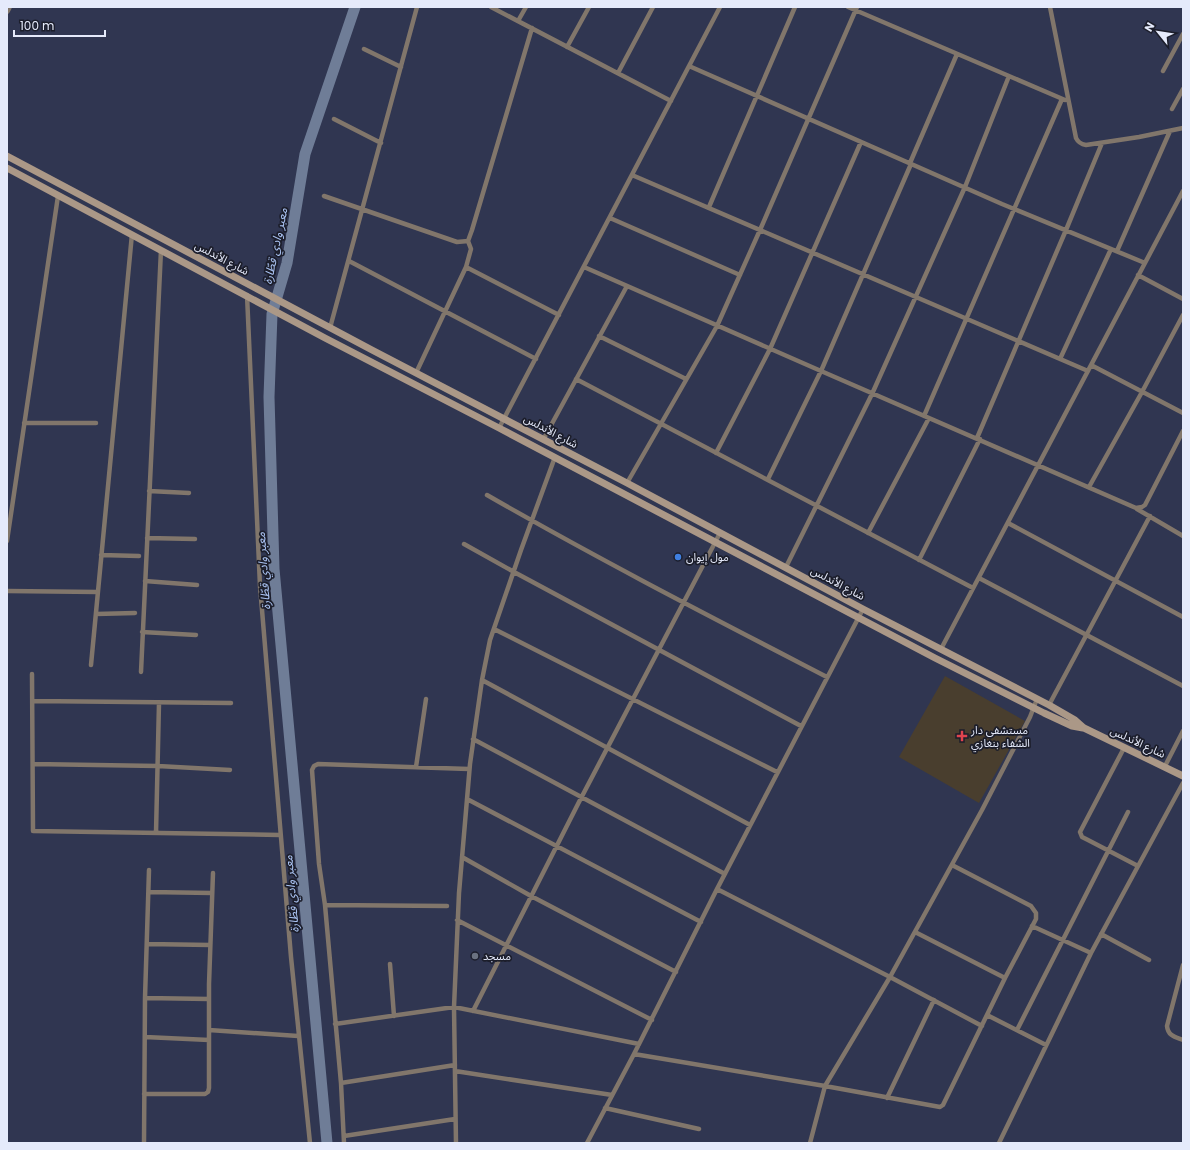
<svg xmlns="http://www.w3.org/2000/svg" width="1190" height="1150" font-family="Poppins,'Noto Sans Arabic',sans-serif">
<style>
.medical{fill:#493e2e}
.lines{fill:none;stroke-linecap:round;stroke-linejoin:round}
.river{stroke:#6f7d97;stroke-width:11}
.minor{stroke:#81766b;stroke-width:4.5}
.tertiary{stroke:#81766b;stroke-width:6}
.secondary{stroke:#ab9887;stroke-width:7}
.shop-dot{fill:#3f7fe0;stroke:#1c1e2b;stroke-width:1.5}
.health-dot{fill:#e0444e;stroke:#1c1e2b;stroke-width:1.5}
.worship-dot{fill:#6b7280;stroke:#1c1e2b;stroke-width:1.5}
.labels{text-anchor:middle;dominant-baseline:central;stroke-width:3.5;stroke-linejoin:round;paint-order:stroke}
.street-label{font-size:11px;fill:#e5eafb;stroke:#1c1e2b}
.poi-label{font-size:11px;fill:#e5eafb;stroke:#1c1e2b;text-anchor:start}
.water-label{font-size:12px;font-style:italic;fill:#acc5f5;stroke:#1c1e2b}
</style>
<rect width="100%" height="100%" fill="#303651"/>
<path class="medical" d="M945 676 1025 721 979 803 899 757Z"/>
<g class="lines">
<path class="river" d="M327 1143 274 569 269 397 272 314 287 263 305 154 355 7"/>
<path class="minor" d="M491 7 671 101
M848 7 1065 100
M1050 7 1076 138C1078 142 1080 144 1086 145L1139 137 1183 128
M518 21 526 7
M567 47 589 7
M364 49 401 67
M689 66 1002 204 1145 263
M1163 71 1183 34
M618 73 653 7
M1172 109 1183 89
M334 119 381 143
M910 163 957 54
M632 175 1088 371
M324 196 457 242 468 241 472 230 532 28
M709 207 795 7
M610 218 740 275
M1117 251 1170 131
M349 261 536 359
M466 267 559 315
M584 267 821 371 1136 508 1142 507 1145 505 1183 431
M1138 275 1183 299
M247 295 260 586 291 957 310 1143
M330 328 417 7
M599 336 686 379
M1060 359 1111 249
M1091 365 1183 413
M416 373 466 267 471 249 468 241
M576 379 973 588
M924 416 1062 99
M24 423H96
M499 428 720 7
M977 438 1066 230 1102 143
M543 440 627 286
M716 453 770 349 861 142
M768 479 821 371 911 164
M627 483 717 326 760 230 857 7
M1089 487 1142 392 1183 315
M149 491 189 493
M487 495C598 559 713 618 827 677
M1137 509 1183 536
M1008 523 1183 617
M868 533 929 418
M147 538 195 539
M7 541 58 196
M464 544 514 572 801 726
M101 555 139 556
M919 560 980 439
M786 567 872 394 965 187 1009 76
M979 578 1183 686
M145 581 197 585
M7 591 98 592
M96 614 135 613
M494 629 777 772
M142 632 196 635
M941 649 1183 191
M91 665 132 234
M141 672 161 250
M32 674 33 831 280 835
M482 680 750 825
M33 701 231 703
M1049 705 1150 516
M473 739 725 874
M1124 748 1080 832 1082 837 1088 840 1138 866
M33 764 158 766 230 770
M1165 766 1183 731
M416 767 426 699
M467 799 701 922
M156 833 159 703
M462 857 531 896 676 972
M952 865 1031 906 1036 913V919L1005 978
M213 873 209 984V1030L298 1036
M717 889 890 977 982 1026
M149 892 212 893
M325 905 447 906
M457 920 652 1020
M1032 926 1091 953
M1101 934 1149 960
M147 944 210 945
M390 964 394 1016
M1183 965 1167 1026C1168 1036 1175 1037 1183 1040
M145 998 209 999
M473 1011 579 802 720 533
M987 1015 1046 1045
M335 1024 454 1007 639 1044
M1017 1030 1128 812
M145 1037 209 1040
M634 1054 825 1086 940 1107 943 1105 1005 978 915 932
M455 1071 612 1095
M341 1083 455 1065
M144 1094H205L208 1092 209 1088V1030
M887 1098 934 1000
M605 1108 699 1129
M344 1136 455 1119
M144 1143 145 998 149 870
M344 1143 341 1083 325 905 319 864 312 770 314 766 318 764 469 769
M456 1143 454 1007 459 893 470 764 482 680 490 640 521 550 555 457
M587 1143 634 1054 717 889 863 609
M810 1143 825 1086 890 977 982 810 1030 717 1037 699
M999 1143 1091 953 1183 783"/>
<path class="tertiary" d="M7 11 9 7"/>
<path class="secondary" d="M7 156 372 350 627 483 863 609 1049 705 1075 720 1084 728 1183 776
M7 168 325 338 499 428 935 658 1044 713 1072 726 1083 728"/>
</g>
<circle class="shop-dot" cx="678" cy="557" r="4"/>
<path class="health-dot" d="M960 730h4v4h4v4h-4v4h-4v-4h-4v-4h4z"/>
<circle class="worship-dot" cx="475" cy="956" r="4"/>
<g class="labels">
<g class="street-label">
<text transform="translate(222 258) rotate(28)">شارع الأندلس</text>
<text transform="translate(551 431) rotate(28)">شارع الأندلس</text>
<text transform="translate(838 583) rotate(28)">شارع الأندلس</text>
<text transform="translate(1138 742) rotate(25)">شارع الأندلس</text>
</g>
<g class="poi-label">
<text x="686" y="557">مول إيوان</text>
<text x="971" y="730">مستشفى دار<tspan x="971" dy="13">الشفاء بنغازي</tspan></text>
<text x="483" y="956">مسجد</text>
</g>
<g class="water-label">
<text transform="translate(275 246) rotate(-78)">معبر وادي قطّارة</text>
<text transform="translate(263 571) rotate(-94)">معبر وادي قطّارة</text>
<text transform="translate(291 894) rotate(-95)">معبر وادي قطّارة</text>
</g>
</g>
<rect width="1190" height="1150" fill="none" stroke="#e5eafb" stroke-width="16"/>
<g transform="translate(1158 32) rotate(300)" stroke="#1c1e2b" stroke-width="3" paint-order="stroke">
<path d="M0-3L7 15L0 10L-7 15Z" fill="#e5eafb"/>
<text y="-6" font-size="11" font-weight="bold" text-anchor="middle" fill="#e5eafb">N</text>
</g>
<path d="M14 30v6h91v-6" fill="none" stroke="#e5eafb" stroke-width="2"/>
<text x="20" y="30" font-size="12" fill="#e5eafb" stroke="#1c1e2b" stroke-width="3" paint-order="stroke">100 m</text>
</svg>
